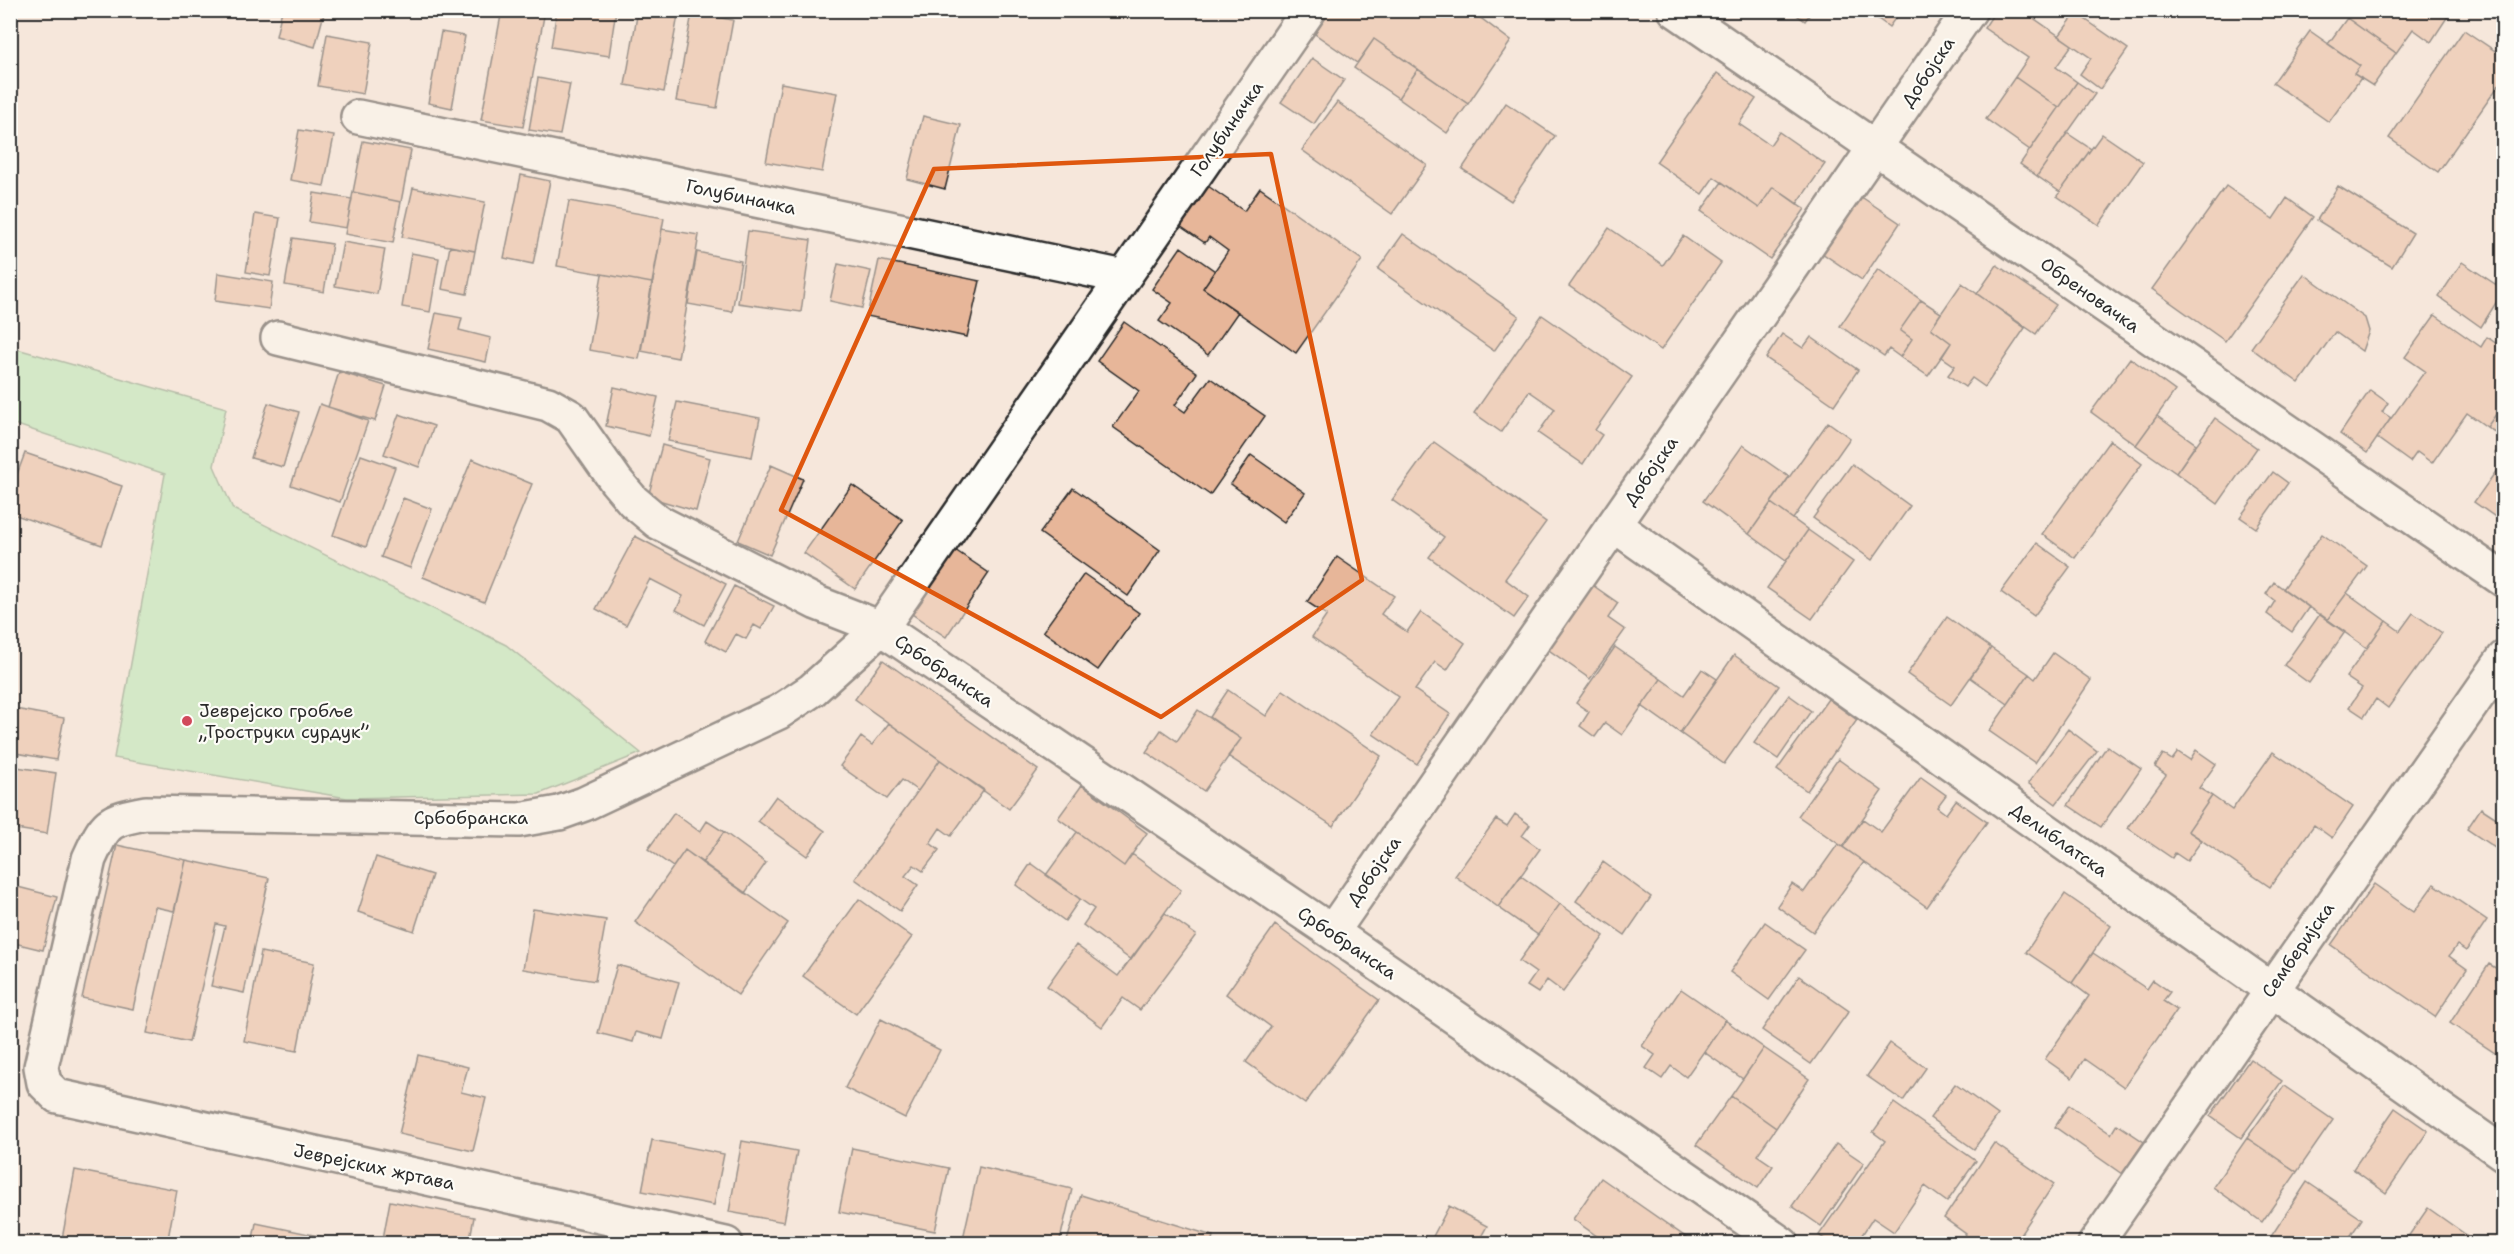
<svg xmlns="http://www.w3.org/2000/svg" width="2514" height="1254" font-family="'Shantell Sans',sans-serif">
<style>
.green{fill:#abe8af;stroke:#6b8a6d;stroke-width:1.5}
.building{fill:#e7b699;stroke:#2b2b2b;stroke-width:1.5}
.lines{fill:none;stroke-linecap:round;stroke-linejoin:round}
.street-casing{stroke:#2b2b2b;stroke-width:38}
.street{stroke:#fdfcf7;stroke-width:33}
.marked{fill:none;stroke:#df570e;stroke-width:4.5;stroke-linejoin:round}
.poi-dot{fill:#d1495b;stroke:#fdfcf7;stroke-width:2}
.labels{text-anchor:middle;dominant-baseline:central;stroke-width:4.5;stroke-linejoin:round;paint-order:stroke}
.street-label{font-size:18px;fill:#2b2b2b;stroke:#fdfcf7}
.poi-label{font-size:18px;fill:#2b2b2b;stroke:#fdfcf7;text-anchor:start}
</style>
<rect width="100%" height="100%" fill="#f6e7db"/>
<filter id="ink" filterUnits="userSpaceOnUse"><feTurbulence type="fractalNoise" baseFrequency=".0167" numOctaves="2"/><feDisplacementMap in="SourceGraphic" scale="12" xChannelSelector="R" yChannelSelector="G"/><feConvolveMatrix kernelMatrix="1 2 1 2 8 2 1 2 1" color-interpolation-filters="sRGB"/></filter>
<g filter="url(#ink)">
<path class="green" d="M10 347 226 408 214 466 233 509 506 645 641 753 539 794 347 798 114 758 165 474 11 423Z"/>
<path class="building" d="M282 10H325L315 47 276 36Z
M502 10 545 11 523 127 481 120Z
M557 10H616L609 56 551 47Z
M638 10H679L664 92 625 85Z
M1331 10H1380L1386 14 1389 10H1470L1511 41 1468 104 1374 39 1357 63 1315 34Z
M1790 10H1813L1805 21Z
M1866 10H1901L1889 27Z
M1996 10H2022L2072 45 2056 67 2077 82 2059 108 2015 77 2028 58 1984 28Z
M2352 10H2452L2431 42 2413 29 2396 53 2347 18Z
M692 13 733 20 717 108 676 101Z
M2076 13 2128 49 2100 89 2080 74 2091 58 2059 36Z
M2347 18 2396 53 2373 86 2354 74 2360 66 2328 44Z
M2464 30 2504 57V78L2438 172 2389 138Z
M2310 31 2360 66 2354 74 2361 78 2329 122 2273 83Z
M441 32 465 36 452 108 428 103Z
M327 34 372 42 363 94 318 86Z
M1374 39 1418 69 1398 98 1354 68Z
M1312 58 1344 80 1314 124 1281 102Z
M1418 69 1468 104 1447 133 1398 98Z
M1717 73 1756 99 1739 124 1770 145 1779 132 1825 164 1797 204 1773 187 1759 208 1714 177 1702 194 1656 162Z
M2015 77 2059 108 2030 150 1986 119Z
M538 78 570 84 560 135 529 130Z
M2077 82 2095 94 2037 176 2020 164Z
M781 83 837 93 822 172 766 162Z
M1337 102 1427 165 1392 214 1302 150Z
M1506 103 1555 136 1511 201 1462 169Z
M923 116 961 125 945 189 907 179Z
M299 130 334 136 324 186 290 180Z
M2067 133 2091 149 2060 192 2037 176Z
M2102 134 2143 162 2099 225 2057 196Z
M363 141 411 150 401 202 353 192Z
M521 175 550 181 533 264 504 258Z
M1722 182 1759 208 1773 187 1805 209 1770 259 1701 211Z
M1208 186 1244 211 1260 188 1362 260 1296 353 1203 288 1228 251 1209 237 1205 243 1180 226Z
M2226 186 2273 219 2287 198 2313 217 2225 341 2152 289Z
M2338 186 2413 233 2392 267 2317 220Z
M413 188 485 202 475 251 402 237Z
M353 192 401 202 393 243 345 234Z
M314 193 352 199 346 228 309 222Z
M1860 196 1900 223 1862 280 1822 253Z
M569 201 664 218 652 283 557 266Z
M255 214 280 218 270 276 246 272Z
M1609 228 1663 265 1683 236 1721 263 1661 350 1569 286Z
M662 229 699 235 678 358 641 351Z
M748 231 811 240 801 312 738 303Z
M1403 234 1519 316 1494 351 1378 269Z
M293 238 332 244 324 292 285 285Z
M343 242 385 249 377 294 335 286Z
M450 246 475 251 467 294 442 289Z
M1181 247 1215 271 1203 288 1238 312 1208 355 1159 321 1172 303 1152 289Z
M697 252 741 261 732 312 688 304Z
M411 253 439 258 430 312 402 307Z
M879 260 980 281 967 337 867 316Z
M2462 262 2504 290 2481 327 2439 297Z
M838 264 871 271 862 308 830 301Z
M1997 265 2056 305 2036 334 1977 294Z
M1878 269 1921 300 1900 330 1912 339 1900 357 1889 349 1884 356 1840 326Z
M218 273 273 282 269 309 215 301Z
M602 274 652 283 639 359 589 350Z
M2304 274 2365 318 2369 331 2362 351 2335 332 2299 383 2251 348Z
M1962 283 2025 328 1985 387 1972 378 1965 387 1948 375 1955 366 1942 357 1951 343 1931 328Z
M1921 300 1941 313 1931 328 1951 343 1928 376 1900 357 1912 339 1900 330Z
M436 313 462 318 459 330 491 338 486 362 428 349Z
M1542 315 1632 377 1595 430 1602 435 1583 464 1538 433 1555 409 1529 391 1501 432 1474 413Z
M2435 315 2481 347 2487 337 2504 349V403L2487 427 2467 413 2432 463 2417 452 2410 462 2377 438 2425 371 2405 357Z
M1124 322 1197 373 1175 405 1185 412 1210 378 1265 416 1210 495 1113 427 1139 391 1097 361Z
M1782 334 1803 348 1811 337 1858 370 1834 405 1766 358Z
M2130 358 2175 391 2136 445 2091 412Z
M339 372 386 386 375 421 328 407Z
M614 387 658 397 649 436 606 426Z
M2370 390 2388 403 2382 412 2391 418 2367 453 2340 434Z
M677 402 760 418 752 457 668 441Z
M268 403 299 412 283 467 251 458Z
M2504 403V438L2487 427Z
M320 404 368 421 340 502 291 485Z
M399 414 434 426 419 467 384 454Z
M2157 416 2196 444 2176 473 2136 445Z
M2215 418 2257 448 2218 504 2176 473Z
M1828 422 1850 438 1793 519 1771 503Z
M2110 440 2142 464 2075 558 2042 534Z
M2504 441V459L2495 453Z
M1434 442 1546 522 1505 579 1529 597 1514 618 1429 557 1444 537 1392 500Z
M662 445 710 458 696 511 648 497Z
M1743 445 1789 477 1749 534 1703 501Z
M25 453 122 486 102 545 10 513V493Z
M361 455 395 467 366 547 333 535Z
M1251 455 1305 493 1284 522 1231 484Z
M472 459 532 484 484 602 423 577Z
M2504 460V523L2474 502Z
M1852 464 1910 506 1872 560 1813 518Z
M771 465 803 479 770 555 738 541Z
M2273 472 2288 483 2256 528 2240 517Z
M852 485 903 520 855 589 804 553Z
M1073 488 1160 550 1128 596 1040 533Z
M403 498 432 509 410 568 381 557Z
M1771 503 1808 530 1786 561 1749 534Z
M1808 530 1853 562 1812 619 1767 588Z
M2322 534 2367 566 2327 620 2283 589Z
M635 536 726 584 704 625 676 610 683 596 650 579 626 625 596 609Z
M2037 543 2070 567 2034 616 2001 592Z
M955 550 989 573 946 637 912 614Z
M1337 557 1394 596 1381 614 1407 632 1421 612 1465 643 1447 670 1435 662 1415 690 1450 714 1417 764 1373 734 1399 697 1312 637 1327 615 1307 602Z
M1084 574 1139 613 1098 670 1043 631Z
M2274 582 2309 607 2292 632 2267 614 2275 601 2266 594Z
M1591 584 1618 603 1608 618 1625 630 1590 679 1546 648Z
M734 586 774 606 761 629 754 625 746 639 736 634 726 652 705 641Z
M2347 593 2386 621 2367 648 2327 620Z
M2413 613 2442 633 2388 708 2376 699 2364 717 2349 707 2362 688 2346 677 2386 621 2400 631Z
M2320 614 2345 632 2309 683 2284 665Z
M1947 617 1991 648 1951 705 1907 674Z
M1615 647 1661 679 1622 735 1605 723 1595 737 1580 726 1589 712 1576 703Z
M1991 648 2029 674 2008 704 1970 677Z
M2053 653 2091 680 2035 763 1989 731 2029 674 2035 679Z
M1734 655 1779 686 1724 764 1680 733Z
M883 660 1038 770 1009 809 855 699Z
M1702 669 1717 679 1680 733 1642 706 1661 679 1684 695Z
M1228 690 1266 716 1283 690 1381 756 1333 826 1228 756 1241 739 1210 717Z
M1789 695 1811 711 1778 759 1754 743Z
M1828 699 1857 720 1807 791 1777 770Z
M10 708 64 718 56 760 10 752Z
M1198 710 1241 739 1204 791 1146 752 1161 730 1177 741Z
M889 723 940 760 918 791 902 780 887 799 840 766 861 737 872 745Z
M2068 729 2097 751 2056 804 2028 783Z
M2107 746 2141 769 2101 827 2068 805Z
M2196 750 2216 764 2199 788 2212 796 2188 831 2202 840 2187 861 2175 853 2172 858 2128 828 2166 775 2155 767 2163 754 2172 760 2178 752 2190 760Z
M2273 752 2353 807 2332 838 2314 825 2270 887 2188 831 2212 796 2232 810Z
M1838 759 1882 791 1843 847 1798 816Z
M940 760 984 790 951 836 940 828 930 843 939 850 923 871 914 865 905 876 918 885 900 911 855 879Z
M10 766 56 773 47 834 10 828Z
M1921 777 1946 795 1937 807 1946 814 1956 800 1987 822 1927 907 1843 847 1863 819 1881 832Z
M1082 785 1147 833 1124 866 1058 818Z
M776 796 825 831 807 856 758 821Z
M2481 808 2504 823V854L2467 829Z
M674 813 700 832 707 821 724 832 702 863 685 850 673 867 648 849Z
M1515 814 1530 825 1522 836 1540 849 1498 907 1455 876 1496 819 1507 826Z
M724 832 766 863 745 893 702 863Z
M1077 832 1124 866 1132 854 1181 890 1131 960 1083 925 1094 909 1046 875Z
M1838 844 1864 862 1813 932 1777 906 1792 884 1804 892Z
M117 845 186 860 174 911 155 907 133 1009 82 998Z
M685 850 788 923 738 995 635 922Z
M376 857 432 875 414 931 358 912Z
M186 860 269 878 244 993 211 986 225 926 216 924 189 1042 147 1033Z
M1603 862 1651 897 1625 935 1576 901Z
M1031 863 1080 899 1065 921 1016 885Z
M1521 876 1560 904 1538 935 1498 907Z
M2374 884 2414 912 2434 884 2487 920 2466 951 2457 945 2449 956 2467 969 2435 1017 2331 945Z
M10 885 57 897 43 950 10 942Z
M2065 894 2111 926 2072 983 2026 952Z
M859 899 912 937 856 1014 803 976Z
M1560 904 1604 936 1563 992 1547 980 1538 993 1527 986 1536 973 1519 961Z
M533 909 606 920 595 981 523 969Z
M1165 913 1196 935 1140 1010 1123 998 1102 1027 1047 986 1076 945 1118 976Z
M1765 922 1805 950 1769 1000 1730 972Z
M1275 925 1379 1000 1305 1104 1246 1062 1271 1027 1226 994Z
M261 952 314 963 297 1051 244 1041Z
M2093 953 2147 989 2153 980 2170 992 2163 1001 2177 1010 2124 1087 2084 1059 2072 1078 2045 1059 2089 996 2072 983Z
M2489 964 2504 973V1059L2450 1023Z
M617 965 679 982 663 1039 636 1032 633 1042 598 1033Z
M1799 976 1849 1011 1811 1064 1762 1030Z
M1681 989 1726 1020 1686 1077 1671 1066 1662 1079 1646 1068 1655 1055 1642 1046Z
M881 1019 940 1050 905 1118 845 1088Z
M1725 1020 1764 1048 1743 1079 1704 1052Z
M1890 1043 1926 1068 1903 1101 1867 1076Z
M1764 1048 1809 1079 1776 1128 1731 1096Z
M418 1055 468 1067 461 1092 486 1098 473 1151 399 1134Z
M2250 1059 2282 1081 2241 1138 2210 1116Z
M1955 1084 1998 1115 1974 1149 1930 1118Z
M2284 1086 2333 1120 2297 1172 2247 1138Z
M1731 1096 1776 1128 1757 1155 1773 1166 1758 1188 1696 1145Z
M1894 1103 1976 1161 1947 1202 1925 1186 1894 1232 1873 1218 1856 1244H1831L1819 1235 1885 1141 1873 1132Z
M2069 1105 2111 1134 2117 1124 2144 1142 2122 1174 2055 1127Z
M2395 1108 2428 1131 2386 1193 2353 1169Z
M2247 1138 2297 1172 2262 1222 2213 1187Z
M652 1140 724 1154 714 1205 642 1191Z
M742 1141 797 1151 784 1222 729 1212Z
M1994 1143 2054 1184 2014 1244H1959L1966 1234 1944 1218Z
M1836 1144 1864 1163 1821 1226 1792 1206Z
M852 1148 949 1168 935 1231 839 1212Z
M979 1167 1072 1189 1059 1244 962 1243Z
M75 1170 177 1190 167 1244H86L62 1239Z
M1601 1178 1694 1243V1244H1608L1573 1219Z
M2307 1182 2362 1219 2345 1244H2266Z
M1081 1195 1213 1236 1211 1244H1066Z
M390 1201 474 1217 469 1244H382Z
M1449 1206 1487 1226 1477 1244H1429Z
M2428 1208 2479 1244H2403Z
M256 1223 333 1239 332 1244H252Z"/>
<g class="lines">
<defs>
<path id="street" d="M1675 10 2504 580
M358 117 1124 277
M278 338 548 404 571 417 616 481 633 501 658 522 817 603 881 628 1332 932 1782 1244
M1614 525 2504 1154
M1332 932 1970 10
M726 1244 57 1096 44 1083 41 1067 89 859C106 822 107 820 146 813L519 820 559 813 584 804 779 712 812 690 881 628 1309 10
M2095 1244 2504 658"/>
</defs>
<use href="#street" class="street-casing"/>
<use href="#street" class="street"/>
</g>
</g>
<path d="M0 0H2514V1254H0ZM1271 154 1362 580 1161 717 781 510 934 169Z" fill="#f6e7db" fill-opacity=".55" fill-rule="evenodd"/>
<path class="marked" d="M1271 154 1362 580 1161 717 781 510 934 169Z"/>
<circle class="poi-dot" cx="187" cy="721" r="6"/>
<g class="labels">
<g class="street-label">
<text transform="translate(1928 72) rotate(-56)">Добојска</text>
<text transform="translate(1227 129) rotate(-55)">Голубиначка</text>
<text transform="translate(741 197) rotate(12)">Голубиначка</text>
<text transform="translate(2090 295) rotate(35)">Обреновачка</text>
<text transform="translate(1651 471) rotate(-55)">Добојска</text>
<text transform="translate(944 671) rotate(34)">Србобранска</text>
<text x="471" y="818">Србобранска</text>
<text transform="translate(2059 840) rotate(35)">Делиблатска</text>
<text transform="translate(1374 871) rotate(-55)">Добојска</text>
<text transform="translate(1347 943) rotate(34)">Србобранска</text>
<text transform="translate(2298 950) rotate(-55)">Семберијска</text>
<text transform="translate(374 1167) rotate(12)">Јеврејских жртава</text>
</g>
<g class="poi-label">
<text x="199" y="711">Јеврејско гробље<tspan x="199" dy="21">„Троструки сурдук”</tspan></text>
</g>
</g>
<rect width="2514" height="1254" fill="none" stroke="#fdfcf7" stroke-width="36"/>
<rect x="18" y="18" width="2478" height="1218" fill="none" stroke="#2b2b2b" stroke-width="2" filter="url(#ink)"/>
</svg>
